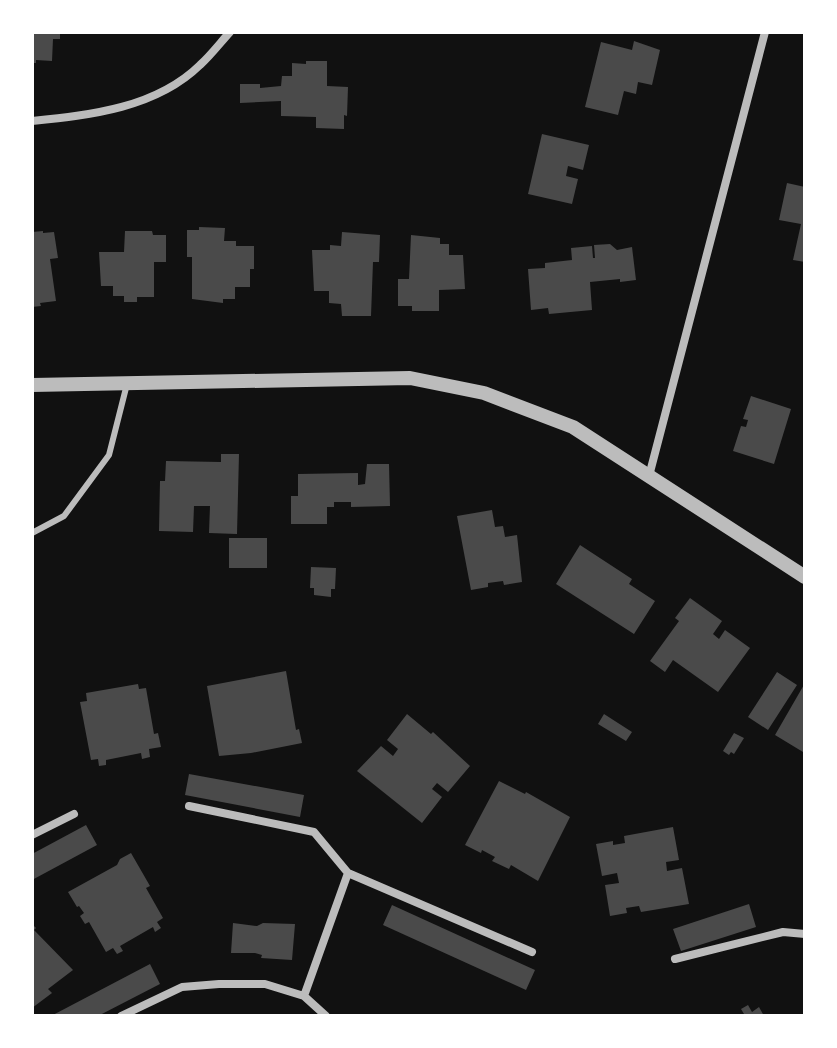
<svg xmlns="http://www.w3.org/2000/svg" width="837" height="1048" font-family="Inter,sans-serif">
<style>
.building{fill:#4a4a4a}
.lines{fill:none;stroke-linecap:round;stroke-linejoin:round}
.service{stroke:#bcbcbc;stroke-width:6}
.minor{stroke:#bcbcbc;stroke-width:8}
.tertiary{stroke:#bcbcbc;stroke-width:14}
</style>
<rect width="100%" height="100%" fill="#111"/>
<path class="building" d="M32 32H60V39H53L52 61 36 60V63H32Z
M634 41 660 50 652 85 638 82 636 94 624 91 618 115 585 107 601 42 632 50Z
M306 61H327V86L348 87 347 116 344 115V129L316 128V117L281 116V101L240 103V84H260V88L281 86 282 76H292V63L306 64Z
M542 134 589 145 583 170 568 166 566 176 578 179 572 204 528 194Z
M787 183 805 187V262L793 260 801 224 779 220Z
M199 227 225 228 224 241H236V246H254V269H250V287H235V299H223V303L192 299V257H187V230H199Z
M43 231V233L54 232 58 258 50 259 56 301 40 303 41 306 32 307V232Z
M125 231H152L153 235H166V262H154V297H137V302H124V296H113V286H101L99 252H124Z
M342 232 380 235 379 262H373L371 316H342L341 304 329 303V291H314L312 250H330V245L341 246Z
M411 235 440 238V244H449V255H463L465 289 439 290V311H412V306H398V279H409Z
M610 244 617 250 632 247 636 280 620 282V279L590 282 592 310 549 314 548 308 531 310 528 269 545 268V263L572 260 571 248 592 246 593 258H595L594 245Z
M751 396 791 409 774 464 733 451 741 426 746 427 748 420 743 419Z
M221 454H239L237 534 209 533 210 506H194L193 532 159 531 160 481H165L166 461 221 462Z
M367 464H389L390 506 351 507V502H334V507H327V524H291V496H298V474L358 473V485L365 484Z
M492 510 495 527 503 526 505 537 517 535 522 582 504 585 503 581 488 583V587L471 590 457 516Z
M229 538H267V568H229Z
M580 545 632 579 629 584 655 601 634 634 556 584Z
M311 567 336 568 335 589H331V597L314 595V588H310Z
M690 598 722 621 713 634 719 639 725 630 750 648 718 692 673 660 665 672 650 661 679 621 675 618Z
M286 671 296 730 299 729 302 743 251 753 219 756 207 686Z
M777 672 797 685 768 730 748 717Z
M805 683V748L803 752 775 735Z
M138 684 139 689 146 688 154 734 158 733 161 747 149 749 150 757 142 759 141 753 106 760V765L99 766 98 759 91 760 80 702 87 701 86 693Z
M407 714 431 734 433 732 470 766 448 792 437 783 432 789 442 797 422 823 357 771 381 746 393 756 398 749 387 740Z
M604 714 632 732 626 741 598 724Z
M734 733 744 738 734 754 731 752 729 755 723 751Z
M189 774 304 795 300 817 185 795Z
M499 781 525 794 526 792 570 817 538 881 511 865 509 869 492 861 495 857 482 850 481 853 465 845Z
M86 825 97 845 32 880V854Z
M673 827 679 860 666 862 667 871 682 868 689 904 641 912 639 906 626 908 627 913 610 916 605 885 619 883 617 873 602 876 596 844 613 841V845L625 843 624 836Z
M131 853 150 886 146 888 163 918 157 922 161 928 155 932 153 927 120 946 123 951 117 954 113 948 106 952 89 922 85 924 80 916 84 913 79 906 77 907 68 892 117 865 120 859Z
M749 904 756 927 681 951 673 929Z
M392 905 535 970 526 990 383 925Z
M233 923 257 926 263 923 295 924 292 960 261 958 262 955 255 953H231Z
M32 924 36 928 34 930 73 970 48 989 52 993 32 1008Z
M150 964 160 984 98 1016H51Z
M748 1005 752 1012 759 1007 764 1016H740L744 1014 741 1009Z"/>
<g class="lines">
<path class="service" d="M32 533 64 516 109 455 127 384"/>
<path class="minor" d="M32 121C91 115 156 108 200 65 211 55 220 43 230 32
M649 476 765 32
M189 806 314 832 348 873
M32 835 74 814
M675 959 783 932 805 934
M304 996 348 873 532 952
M121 1016 182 987 219 984H265L304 996 326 1016"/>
<path class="tertiary" d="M32 385 410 378 484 393 573 427 805 577"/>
</g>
<rect width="837" height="1048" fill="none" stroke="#ffffff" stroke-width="68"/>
</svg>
